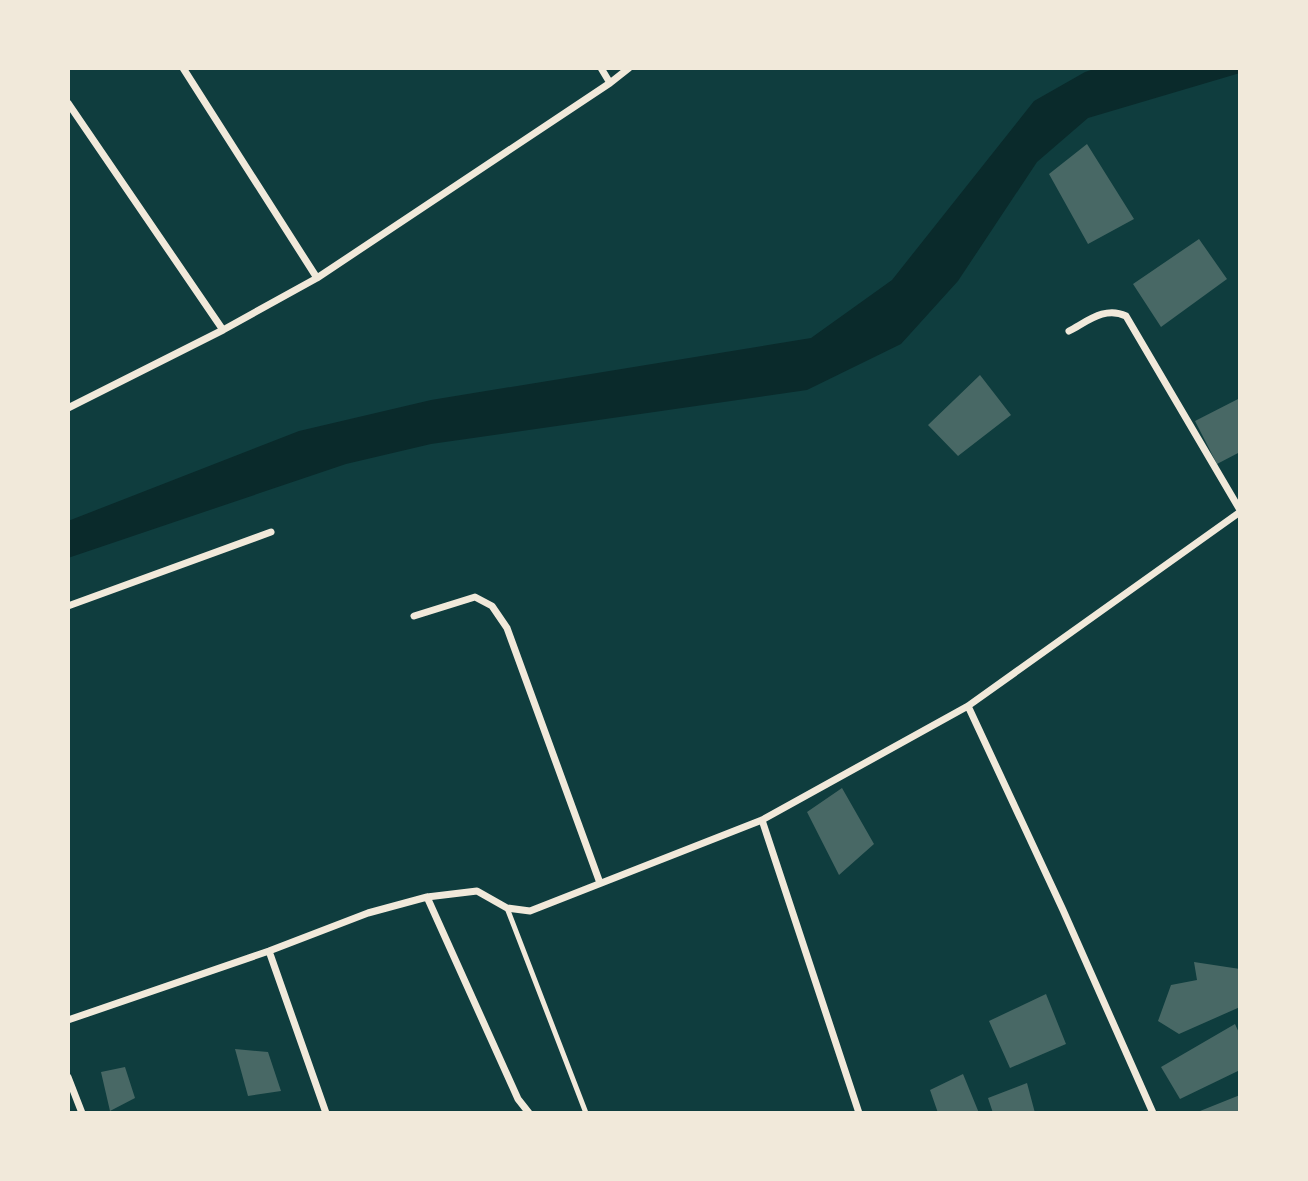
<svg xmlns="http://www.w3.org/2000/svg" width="1308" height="1181" font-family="Mulish,sans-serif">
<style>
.water{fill:#0a2a2b}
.building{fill:#486865}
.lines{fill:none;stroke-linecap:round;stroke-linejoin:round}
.service{stroke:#f1e9da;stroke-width:5}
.minor{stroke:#f1e9da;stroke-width:7}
</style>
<rect width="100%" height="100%" fill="#0f3d3e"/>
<path class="water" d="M1097 68H1240V73L1088 118 1037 162 958 281 901 344 807 390 431 444 346 464 68 558V521L299 431 431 400 811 338 892 280 1034 101 1085 72Z"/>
<path class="building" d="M1087 144 1134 219 1088 244 1049 174Z
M1199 239 1227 279 1161 327 1133 284Z
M980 375 1011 415 958 456 928 425Z
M1240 398V452L1217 464 1195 421Z
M842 788 874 844 839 875 807 812Z
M1194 962 1240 969V1007L1179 1034 1158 1021 1171 985 1197 980Z
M1046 994 1066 1044 1010 1068 989 1021Z
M1235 1024 1240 1035V1070L1180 1099 1161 1067Z
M235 1049 268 1052 281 1091 248 1096Z
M125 1067 135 1098 110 1111 101 1072Z
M963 1074 979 1113H938L930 1090Z
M1027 1083 1035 1113H993L988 1098Z
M1240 1095V1113H1195Z"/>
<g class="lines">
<path class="service" d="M507 908 586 1113"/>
<path class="minor" d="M183 68 317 278
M601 68 610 83
M68 103 223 330
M1069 331C1088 321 1105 306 1126 316L1240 510
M68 408 223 330 317 278 610 83 629 68
M68 606 271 532
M414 616 475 597 492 606 507 628 600 883
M968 706 1063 910 1153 1113
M762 820 859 1113
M427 897 518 1099 529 1113
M269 951 326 1113
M68 1020 269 951 368 913 427 897 477 891 507 908 530 911 762 820 968 706 1240 512
M68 1077 82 1113"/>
</g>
<rect width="1308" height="1181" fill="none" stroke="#f1e9da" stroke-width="140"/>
</svg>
